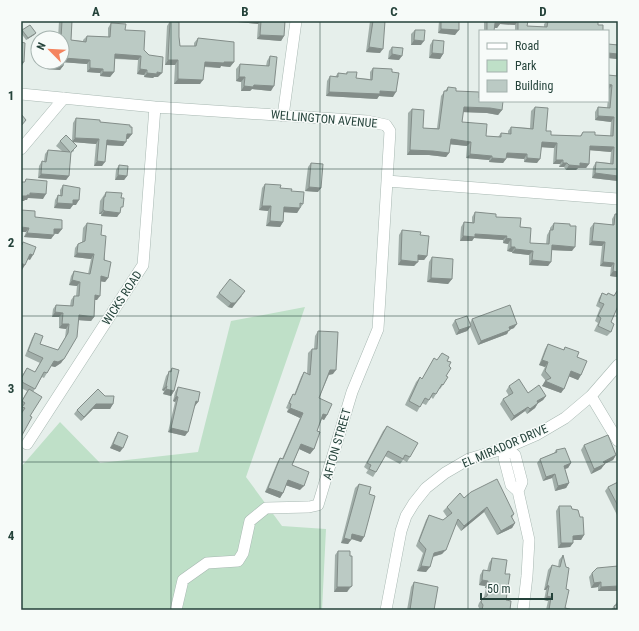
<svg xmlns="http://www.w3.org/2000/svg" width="639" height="631" font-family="'Roboto Condensed',sans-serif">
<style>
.green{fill:#bfe0c8}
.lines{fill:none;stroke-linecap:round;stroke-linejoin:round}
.minor-casing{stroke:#a8b8b2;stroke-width:12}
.minor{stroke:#fff;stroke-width:11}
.wall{fill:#a1aea9}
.shaded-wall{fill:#838d89}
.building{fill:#bbcac4;stroke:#838d89}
.grid{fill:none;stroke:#24423a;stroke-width:1;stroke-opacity:0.55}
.labels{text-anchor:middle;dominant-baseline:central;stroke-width:3;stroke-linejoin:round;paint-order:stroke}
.street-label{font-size:12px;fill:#24423a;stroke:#f7fbf9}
.neatline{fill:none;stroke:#24423a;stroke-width:1.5}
.grid-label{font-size:13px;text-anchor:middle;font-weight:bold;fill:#24423a}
</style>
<rect width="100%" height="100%" fill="#e6efeb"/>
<path class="green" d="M305 307 246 477 282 526 326 529 322 610H21V467L60 422 100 463 198 452 231 321Z"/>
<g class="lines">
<defs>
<path id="minor" d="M21 94 155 107 367 121 386 125 390 131 387 181 618 199
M283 116 296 21
M21 149 64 98
M591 396 618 441
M27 444 143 265 155 107
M518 491 522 482 515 455 506 448 504 458 511 485 518 491 529 540 527 576 523 610
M176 610 183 580 207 563 238 561 243 553 250 521 266 508 309 507 318 505 352 392 378 329 387 181
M386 610 401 531 406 516 414 503 426 488 445 473 469 459 506 448 536 435 565 418 591 396 618 365"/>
</defs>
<use href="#minor" class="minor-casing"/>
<use href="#minor" class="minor"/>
</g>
<path class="wall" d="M59 21H72L71 40 83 41V40L87 36 108 37V28L111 23 125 30 144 50 158 77H154L153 78 144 77V75L137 74 138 60 115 59 114 72 110 77 100 76V73L87 72V64L63 62V66L60 70 47 69 48 62H62V38H58Z
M170 21 179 37 180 46H194V43L198 38 234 62 230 67 221 66 220 68 204 67 200 84H174L175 65H165L167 26Z
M238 21H285L284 36 281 41 257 39 258 24 238 22Z
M370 21H385L380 53 366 52Z
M439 21H459L455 35 438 33Z
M484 21H528L527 26 544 27V24L547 21H598V25L603 31H515V25L500 24 497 28H494V31H484Z
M22 30 34 35 26 40 21 33Z
M415 30 421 45H411V34Z
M433 40 443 54 440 59 429 58 430 45Z
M608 44 618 45V181L592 178 593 167 596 162 610 163 611 152 590 150 589 164 586 168H578L576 170H566L564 167H559L560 164H553L554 148 541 147 537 163 524 162V159L506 158V159L503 163 489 162V160L466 158 467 146 450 144 449 153 446 157 429 155H407L408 113 412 109 423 128H437L441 96 448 87 456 91 479 98 502 110 498 115 487 113 463 112 462 122 486 136 498 137 501 133 508 134V131L511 127 530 128 531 111 535 107 546 131 551 135 580 136 583 132 595 135 610 136 611 122 595 120V112L598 107 607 108 609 89H608V75L616 76 617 59 608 58Z
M392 47 399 60 388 59 389 51Z
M270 56 271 91 252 89 250 91H241V82L236 81V69L240 64 266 66 267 61Z
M373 68 392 72 393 97 379 96 377 99 326 96 327 81 330 76 335 77 338 73 346 74 347 72 356 78 370 79V72Z
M76 118 130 127 132 134 128 139H126L123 146 107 145 102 166H94L96 144 73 142 74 151 71 153 69 176 66 180 38 178 39 166 42 161H44L45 154 48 150 62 151 56 146 60 141H72L73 123Z
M311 163 318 192 305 191 308 167Z
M119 165 127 176 124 180H115L116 170Z
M265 184 291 191 303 204 297 213 284 212 283 222 280 227 266 226 268 211 259 210 262 188Z
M63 185 76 205H73L70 209 54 208 55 200 58 195H60V190Z
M106 192 120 212 117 217 101 216V214H99L100 201Z
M475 212 496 217 520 227 530 243 546 244 547 235 550 230V228L554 223 572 251 552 250 548 266 529 265V255L512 253V252L507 251 508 244 503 243V240L474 238 472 241H460L461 227 464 222H472V217Z
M615 214H618V279H617V277L610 276 611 267 600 266 602 246 589 245 590 228 594 223 612 225V219Z
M35 217 62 229 58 234H54L51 239 24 237 26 232Z
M87 223 101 235 108 278 105 282 101 281 97 300H95L94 317 91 321 79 320 61 363 55 367 51 366 44 378 42 377 33 392 30 416 21 437V409L22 408 21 407V402L27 391 21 388V377L27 368 35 372 40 363 25 356 32 338 35 333 40 344 58 350 65 338 66 329 59 328V317H52L53 309 56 305 70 306 71 300 74 296H76L77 286 69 285 71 276 74 271 88 274 91 259 74 257 75 248 78 244 82 242 83 228Z
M402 230 420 235 427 256 424 260H418L414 266 398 265 399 235Z
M432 257 452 279 448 284 427 282 429 262Z
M617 291H618V309L617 310H616L611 322V332L607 336 594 331 598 323 595 321 600 308 596 306 599 298 602 293 607 295 608 293 614 295Z
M219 293 242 296 232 308 228 307 216 297Z
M472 319 514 328 509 330 507 334 478 345 470 327 467 331 456 335 452 325 455 320 470 323Z
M318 331 333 374 329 375 319 398 327 415 324 420 322 419 317 431 314 449 310 454 299 449 292 465 300 490 286 485 283 493 280 498 265 492 277 463 280 458 282 459 300 418 287 412 288 409 286 408 290 399 293 394 294 395 301 377 304 372 307 374 308 353 312 349H314L315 336Z
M548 344 563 350 565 347 577 357 581 375 578 380 569 376 561 393 542 386 546 381 541 375 545 367 539 365 545 349Z
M434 358 437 360 447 361 449 366 446 376 443 385 440 389H439L433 399 431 397 426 405 422 403 417 412 405 405 416 382 420 377 422 379Z
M172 368 174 391 171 396 163 394 164 391 162 390 166 376Z
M509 386 528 393 546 396 543 400 538 403 535 408 527 414 525 411 511 421 500 404 503 399 509 396 506 391Z
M178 387 198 402 194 406 185 436 168 432 175 402 173 401 175 392Z
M113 404 110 409H93L81 421 74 414 77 410Z
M387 426 410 457 407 462 403 460 400 464 385 456 376 472 373 477 366 473 368 470 364 467 383 431Z
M118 432 120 452 110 448 115 437Z
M584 445 616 455 613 460 604 464 601 469 591 474 581 450Z
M556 450 571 463 568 468 565 469 569 483 566 488 555 491 552 478 543 481 537 463 540 459 554 453Z
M618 482V517L605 491 608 487Z
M359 484 369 494 364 537 361 542 351 539 348 544 341 543 355 488Z
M464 498 514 514 512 518 515 523 512 528 497 535 484 512 461 531 456 524 442 554 433 557 426 572 417 571 423 553 416 546 426 520 429 515 443 520 447 517 443 511 447 507Z
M559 506 572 509 584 535 581 540H573V543L570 547 558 548 556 511Z
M338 551 350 556 352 586 347 592H334L335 555Z
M563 555 566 589 565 608 570 610H546L548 601 544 600 546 590H544L548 570 552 565 558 567 559 560Z
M492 558 505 574 506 600 510 610H480L478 606 479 603 482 599 484 597 486 588H485V586L479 585 480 575 483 570 487 571 489 563Z
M618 566V591H598V587L591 588 589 577 592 573Z
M414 582 434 610H407L411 587Z
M618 601V610H611L617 602Z"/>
<path class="shaded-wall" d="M239 21H260L258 24 238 22Z
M500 21H518L515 25 500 24 497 28H492L495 23Z
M441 29 459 30 455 35 438 33Z
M36 33 34 35 26 40 28 38Z
M260 35 284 36 281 41 257 39Z
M414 40 424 41 421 45H411Z
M369 47 383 49 380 53 366 52Z
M432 53 443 54 440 59 429 58Z
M608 53 618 54V58L617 59 608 58Z
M115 54 141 56 138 60 112 58Z
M392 54 402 56 399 60 388 59Z
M64 58 90 60 87 64 60 62Z
M168 60H178L175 65H165Z
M21 62H24L21 67Z
M205 62H234L230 67 221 66 220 68 202 66Z
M50 65 63 66 60 70 47 69Z
M90 68 103 69 100 73 87 72Z
M140 69 147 70 144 75 137 74Z
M103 72H114L110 77 100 76Z
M157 72 162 73 158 77H154L153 78 144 77 147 73Z
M239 77H245L241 82 236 81Z
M178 79 203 80 200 84H174Z
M608 84 612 85 609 89H608Z
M254 85 274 86 271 91 252 89 250 91H241L244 86Z
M380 91 396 92 393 97 379 96 377 99 326 96 329 92Z
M464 107 490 108 502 110 498 115 487 113 461 112Z
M598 116 614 117 611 122 595 120Z
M127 134H132L128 139H123Z
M75 138 99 139 96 144 72 142Z
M451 139 471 142 467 146 447 144Z
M107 140 126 142 123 146 104 145Z
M542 142 557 143 554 148 539 147Z
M590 146 614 147 611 152 587 150Z
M410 150 433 151 449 153 446 157 429 155H407Z
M507 153 527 154 524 159 503 157Z
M470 154 492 156 489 160 466 158Z
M492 158 506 159 503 163 489 162Z
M527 158 540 159 537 163 524 162Z
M556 160H563L560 164H553Z
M97 161 105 162 102 166H94Z
M563 163H567L564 167H559Z
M580 163 589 164 586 168H578L576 170H566L569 165Z
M595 173 618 176V181L592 178Z
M41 174 69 176 66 180 38 178Z
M118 175 127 176 124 180H115Z
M309 187 321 188 318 192 305 191Z
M30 193 46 194 43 199 28 198 27 200H25L24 201H21V196L27 195Z
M73 200H79L76 205H73L70 209 54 208 57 203Z
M262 206H271L268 211 259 210Z
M284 207 300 208 297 213 281 212Z
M103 210H104L101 214H99Z
M104 211 120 213 117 217 101 216Z
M270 221 283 222 280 227 266 226Z
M21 227 29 228 26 232H21Z
M54 229H62L58 234 51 233Z
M27 233 54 235 51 239 24 237Z
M475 234 507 236 503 240 474 238 472 241H460L463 236Z
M506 238 511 239 508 244 503 243Z
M592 241 605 242 602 246 589 245Z
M552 245 575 247 572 251 549 250Z
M511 247H515L512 252 507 251Z
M515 249 533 251 529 255 512 253Z
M77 253 94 254 91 259 74 257Z
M30 254 33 255 30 260 27 259Z
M418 255 427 256 424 260H415Z
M401 260 418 262 414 266 398 265Z
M532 260 551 262 548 266 529 265Z
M603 262 614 263 611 267 600 266Z
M21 263 25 265 22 270 21 269Z
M613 271 618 272V276L617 277 610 276Z
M101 276 108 278 105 282 98 281Z
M431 278 452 279 448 284 427 282Z
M72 280 80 282 77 286 69 285Z
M245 291 232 308 228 307 231 303Z
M95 295 100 296 97 300H92Z
M55 312 63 313 59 317H52Z
M79 315 94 317 91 321 76 320Z
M62 324H69L66 329 59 328Z
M517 324 514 328 509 330 507 334 478 345 481 341 509 327Z
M471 326 467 331 456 335 459 330Z
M64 359 61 363 55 367 51 366 54 361Z
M542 360 548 362 545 367 539 365Z
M330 370H336L333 374 327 375Z
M571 371 581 375 578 380 568 376Z
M545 381 564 389 561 393 542 386Z
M166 386H167L164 391 162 390Z
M166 389 174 391 171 396 163 394Z
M176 396 178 397 175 402 173 401Z
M546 396 543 400 534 406 537 401Z
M196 401 198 402 195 406 192 405Z
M538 403 535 408 527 414 530 409Z
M96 404H113L110 409H93L81 421 84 417Z
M528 407 525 411 511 421 514 416Z
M290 408 303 413 300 418 287 412Z
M323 414 327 415 324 420 320 418Z
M171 428 188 432 185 436 168 432Z
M113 444 123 448 120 452 110 448Z
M301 444 314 449 310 454 297 448Z
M616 455 613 460 600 466 603 462Z
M571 463 568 468 561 470 564 466Z
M605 464 601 469 591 474 594 469Z
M555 474 552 478 543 481 546 477Z
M288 480 304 486 300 490 285 485Z
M569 483 566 488 555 491 558 486Z
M268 488 283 493 280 498 265 492Z
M487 507 484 512 461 531 464 526Z
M515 523 512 528 497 535 501 531Z
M352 534 364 537 361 542 349 538Z
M584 535 581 540H570L573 536Z
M344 538 351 540 348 544 341 543Z
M561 543H573L570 547 558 548Z
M446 550 442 554 431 557 434 553Z
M421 566 430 567 426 572 417 571Z
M482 580 488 581 485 586 479 585Z
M601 582 598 587 591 588 594 583Z
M488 583H490L486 588H485Z
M547 585 549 586 546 590H544Z
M618 586V591H598L601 587Z
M337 587H350L347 592H334Z
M547 596 551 597 548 601 544 600Z"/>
<path class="building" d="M62 21H72L71 40 86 42 87 36 110 37 111 23 126 24 125 30 145 31 144 50 149 55 163 57 162 73 157 72V74L147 73V70L140 69 141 56 115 54 114 72H103V69L90 68V60L64 58 63 66 50 65 51 62H62V38H61Z
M170 21 179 22V37L180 46H196L198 38 234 42V62H224V63L205 62 203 80 178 79V60H168Z
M261 21H285L284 36 260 35Z
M373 21H385L383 49 369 47Z
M441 21H459V30L441 29Z
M487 21H501V23H495L494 31H487Z
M518 21H528L527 26 547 27 548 21H598V25H603V31H518Z
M30 25 36 33 28 38 22 30Z
M415 30H425L424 41 414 40Z
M433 40 444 41 443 54 432 53Z
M21 42 25 43 24 62H21Z
M608 44 618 45V54L608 53Z
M392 47 403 48 402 56 392 54Z
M270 56 277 57 274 86 254 85 253 87 244 86 245 77H239L240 64 269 66Z
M373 68 392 69V72L399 73 396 92 380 91V94L329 92 330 76 338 77V73L347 74V72H357L356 78 372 80Z
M608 75 618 76V176L595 173 596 162 613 164 614 147 590 146 589 164 580 163V166L569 165 567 163H563V160H556L557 143 542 142 540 159 527 158V154L507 153 506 159 492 158V156L470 154 471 142 451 139 449 153 433 151 410 150 412 109 424 110 423 128 439 129 444 91H447L448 87 456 88V91L479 92V98H480V101H503L502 110 490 108 464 107 462 122 487 124 486 136 501 137V133L511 134V127L533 129 535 107 548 108 546 131H551V135L581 136 583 132H595V135L613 136 614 117 598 116V107L610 108 612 85 608 84Z
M21 114 26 120 21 126Z
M76 118 100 120V122L130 125V127H132V134H127L126 142 107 140 105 162 97 161 99 139 75 138Z
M66 135 77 146 71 152 69 176 41 174 42 161 46 162 48 150 70 152 60 141Z
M311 163 323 164 321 188 309 187Z
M119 165 128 166 127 176 118 175Z
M26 179 47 181 46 194 30 193V195H27V196H21V182H25Z
M265 184 281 185 280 188 292 189 291 191 304 192 303 204 300 203V208L284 207 283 222 270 221 271 206H262Z
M63 185 80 188 79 200H73V204L57 203 58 195 62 196Z
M106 192 122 193 121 198H124L123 207H121L120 213 104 211V210H103L104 197H105Z
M21 210 35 211V217L62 220V229H54V235L27 233 29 228 21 227Z
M475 212 496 214V217L521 218 520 227 531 228 530 243 549 244 550 230H553L554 223 570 224V226H576L575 247 552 245 551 262 532 260 533 251 515 249V247H511V239L506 238 507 236 475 234V237L463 236 464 222 474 223Z
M615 214H618V272L613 271 614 263 603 262 605 242 592 241 594 223 614 225Z
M87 223 102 225 101 235 106 236 104 260 111 262 108 278 101 276 100 296 95 295 94 317 79 315 77 337 64 359 58 362 54 361 47 373 44 372 35 389 22 382 23 381 21 379 27 368 35 372 43 358 28 351 35 333 43 336 40 344 58 350 68 333 69 324H62L63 313 55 312 56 305 73 306 74 296H79L80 282 72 280 74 271 90 274 94 254 77 253 78 244 85 241Z
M402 230 421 232 420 235 429 236 427 256 418 255V262L401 260Z
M23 242 36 247 33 255 30 254 25 265 21 263V265V245H22Z
M432 257 453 259 452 279 431 278Z
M230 279 245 291 235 303H231L219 293Z
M617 291H618V306L611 322 614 324 611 332 598 326 601 318 598 316 604 304 599 302 602 293 607 295 608 293 614 296Z
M510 305 517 324 509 327 510 330 481 341 472 319Z
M467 316 471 326 459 330 455 320Z
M318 331 338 332 336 370H330L319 398 332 404 327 415 323 414 317 431 320 432 314 449 301 444 292 465 309 472 304 486 288 480 283 493 268 488 280 458 283 459 303 413 290 408 291 404 289 403 293 394 295 395 304 372 310 375 312 349H317Z
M548 344 564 350 565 347 579 352 577 357 587 361 581 375 571 371 564 389 545 381 551 378 545 371 548 362 542 360Z
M442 353 449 357 447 361 451 362 449 366 451 368 446 376 448 377 443 385 442 384 436 394 433 393 429 400 425 398 420 407 409 401 420 377 422 379 434 358 437 360Z
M172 368 179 370 174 391 166 389 167 386H166L169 371 171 372Z
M519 379 528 393 539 385 546 396 537 401 538 403 530 409 528 407 514 416 503 399 513 393 509 386Z
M178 387 200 392 198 402 196 401 188 432 171 428 178 397 176 396Z
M29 389 42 397 30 416 32 417 21 437V414L25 408 22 407 25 403 22 401Z
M98 389 105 396H114L113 404H96L84 417 77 410Z
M387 426 418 443 410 457 405 455 403 459 388 451 376 472 369 469 371 465 367 463Z
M118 432 128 436 123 448 113 444Z
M608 435 616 455 603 462 605 464 594 469 584 445Z
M565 448 571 463 564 466 569 483 558 486 555 474 546 477 540 459 557 452 556 450Z
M497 479 514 514 511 516 515 523 501 531 487 507 464 526 458 519 446 550 434 553 430 567 421 566 426 549 419 541 429 515 443 520 452 513 447 507 460 493 464 498 471 492Z
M618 482V506L608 487Z
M359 484 371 487 369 494 375 496 364 537 352 534 351 540 344 538Z
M559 506H571L572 509 578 510 580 517H583L584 535 573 536V543H561Z
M338 551H350V556H352V586L350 587H337Z
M563 555 566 567 569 568 566 589 569 590 565 608 570 609V610H549L551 597 547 596 549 586 547 585 552 565 560 567Z
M492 558 507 560 505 574H510L506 600 511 601 510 610H482L483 605 481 602 482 599 487 596 490 583H488V581L482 580 483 570 490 571Z
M618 566V586L601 587V582L594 583 592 573 597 568Z
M414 582 438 587 434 610H410Z
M618 604V610H615L614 606Z"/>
<path class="grid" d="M171 21V610M320 21V610M468 21V610M21 169H618M21 316H618M21 462H618"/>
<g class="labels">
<g class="street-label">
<text transform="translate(324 119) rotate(5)">WELLINGTON AVENUE</text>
<text transform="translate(122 298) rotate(-57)">WICKS ROAD</text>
<text transform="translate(337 444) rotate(-74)">AFTON STREET</text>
<text transform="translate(505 446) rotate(-23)">EL MIRADOR DRIVE</text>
</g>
</g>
<rect width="639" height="631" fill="none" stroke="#f7fbf9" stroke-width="44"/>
<rect x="479" y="30" width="130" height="72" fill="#f7fbf9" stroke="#a3b1ad"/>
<rect x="487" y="43" width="20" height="6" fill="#ffffff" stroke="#a3b1ad"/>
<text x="515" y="50" font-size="12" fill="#24423a">Road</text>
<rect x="487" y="60" width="20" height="12" fill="#bfe0c8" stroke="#a3b1ad"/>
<text x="515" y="70" font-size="12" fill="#24423a">Park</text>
<rect x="487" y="80" width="20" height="12" fill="#bbcac4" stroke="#a3b1ad"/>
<text x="515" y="90" font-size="12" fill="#24423a">Building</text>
<g transform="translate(50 50) rotate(294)"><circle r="19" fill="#f7fbf9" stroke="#a3b1ad"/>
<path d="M0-3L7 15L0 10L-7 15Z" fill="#f4845f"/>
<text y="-6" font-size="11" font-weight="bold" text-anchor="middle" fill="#24423a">N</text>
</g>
<path d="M481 593v6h71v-6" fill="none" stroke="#24423a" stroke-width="2"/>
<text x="487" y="593" font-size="12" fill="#24423a" stroke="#f7fbf9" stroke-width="3" paint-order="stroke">50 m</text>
<rect x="22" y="22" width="595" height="587" class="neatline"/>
<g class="grid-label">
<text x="96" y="16">A</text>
<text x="245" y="16">B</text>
<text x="394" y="16">C</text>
<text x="543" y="16">D</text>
<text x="11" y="100">1</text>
<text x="11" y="247">2</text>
<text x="11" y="393">3</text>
<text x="11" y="540">4</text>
</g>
</svg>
